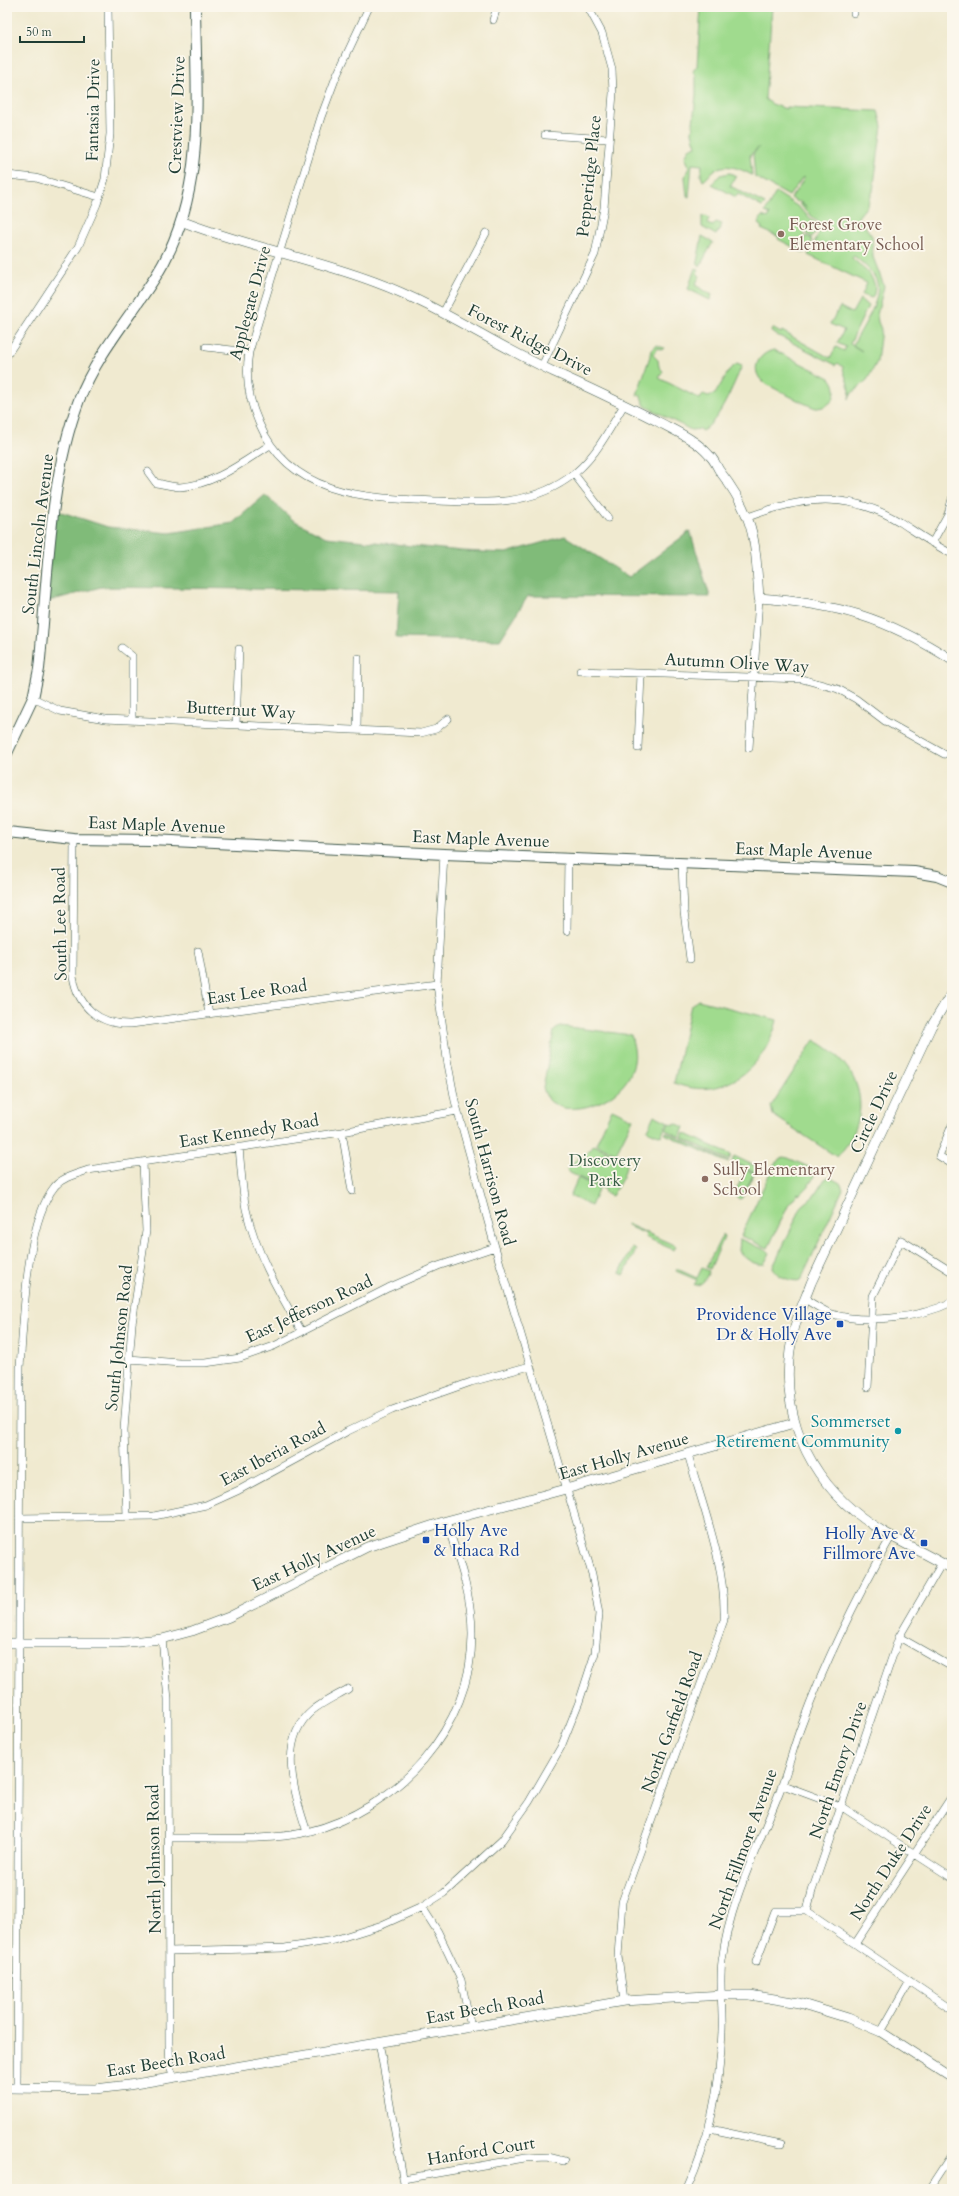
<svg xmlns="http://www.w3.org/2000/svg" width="959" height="2196" font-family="Cardo,serif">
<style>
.green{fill:#a0db8e;stroke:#608c61}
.forest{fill:#80bb79;stroke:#507c56}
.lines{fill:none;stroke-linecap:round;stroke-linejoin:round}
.minor-casing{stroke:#3e574b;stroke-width:8}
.tertiary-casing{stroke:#3e574b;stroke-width:10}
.secondary-casing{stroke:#3e574b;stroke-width:12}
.minor{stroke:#fff;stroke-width:7}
.tertiary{stroke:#fff;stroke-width:9}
.secondary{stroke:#fff;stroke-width:10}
.education-dot{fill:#8d6e63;stroke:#fbf7ec;stroke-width:1.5}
.transit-dot{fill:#1a4fb4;stroke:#fbf7ec;stroke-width:1.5}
.culture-dot{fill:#0f9aa8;stroke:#fbf7ec;stroke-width:1.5}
.labels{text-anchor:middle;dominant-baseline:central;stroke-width:3.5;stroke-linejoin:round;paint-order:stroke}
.street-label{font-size:17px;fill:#1f3d34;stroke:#fbf7ec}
.education-label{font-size:17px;fill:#785e54;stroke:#fbf7ec;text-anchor:start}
.park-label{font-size:17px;fill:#395d46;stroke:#fbf7ec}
.transit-label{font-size:17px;fill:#164399;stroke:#fbf7ec;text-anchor:end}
.culture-label{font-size:17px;fill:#0d838f;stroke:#fbf7ec;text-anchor:end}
</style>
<rect width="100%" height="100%" fill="#fbf7ec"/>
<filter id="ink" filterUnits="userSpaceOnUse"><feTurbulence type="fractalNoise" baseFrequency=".025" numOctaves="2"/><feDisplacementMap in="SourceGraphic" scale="8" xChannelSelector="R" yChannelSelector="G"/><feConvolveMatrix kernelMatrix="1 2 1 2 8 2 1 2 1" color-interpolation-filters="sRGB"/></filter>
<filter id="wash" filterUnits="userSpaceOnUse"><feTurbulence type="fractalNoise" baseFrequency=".012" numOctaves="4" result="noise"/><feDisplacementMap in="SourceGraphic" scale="16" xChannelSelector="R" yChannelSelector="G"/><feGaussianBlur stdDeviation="0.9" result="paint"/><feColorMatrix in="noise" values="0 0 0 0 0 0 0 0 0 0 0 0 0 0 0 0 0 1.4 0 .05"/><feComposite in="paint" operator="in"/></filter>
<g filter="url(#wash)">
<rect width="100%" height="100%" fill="#f0ead0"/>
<path class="green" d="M701 7H772L765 99 772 104 786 109V107L878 111 882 126 873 191 867 206 858 217 872 236 873 257 884 286 877 315 878 322 881 329 877 362 867 380 852 393 849 399 850 390 843 369V367L838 363 836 365 771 332 772 328 781 333 782 331 830 358 836 347 844 351 846 347 837 343 844 330 830 324 840 307 852 313 860 299 868 306 850 344 862 351 853 345C862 327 887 294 874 276 869 268 861 262 854 256L852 258C864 269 882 281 872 298L862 295 867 283 808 255 820 231 818 229 812 237 807 234 808 232 806 231 797 249 778 239 779 237 761 229 762 227 758 224 762 216 768 218 770 214 765 212 775 194 777 193 797 206 819 226 820 224 799 204 800 203 808 209 799 201 797 202 791 198 804 179 803 177 789 196 755 177 753 154 759 147 750 155 752 175C740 169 725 161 712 172 709 175 707 179 703 181L701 176 702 165 692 164 689 197 687 196 685 177 689 166 685 157 689 149 696 146 692 133 696 95V76L693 71 697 66Z
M730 173 736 176 730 186 765 204 762 207 738 194 736 197 712 184 720 175Z
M706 216 709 218 707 224 713 226 716 222 722 224 716 235 702 227V217Z
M702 236 713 242 700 266 697 262Z
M806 236 811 238 812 242 805 253 798 250Z
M695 268 699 269 697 273 700 276 695 285 712 295 710 300 688 289Z
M656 345 664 348 662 350 657 348 653 355 658 360 659 367 663 371 659 378 700 399 703 394 708 396 715 394 730 369 737 364 742 366C733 385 720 421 702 431L701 429 691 430 645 406 640 395H637L652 350Z
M774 350 830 378C836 385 836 391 833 400 828 405 823 408 816 408 810 407 769 386 763 382 749 369 759 353 774 350Z
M698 1000 777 1020C766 1066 724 1103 674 1083L691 1005Z
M560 1026 631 1035C633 1044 636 1053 634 1062 630 1092 592 1112 564 1108 559 1107 553 1103 548 1100L543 1088 554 1031Z
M814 1040C863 1066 876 1115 837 1157L773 1115 771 1106Z
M612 1109 633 1119 616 1153 596 1144Z
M654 1115 668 1122 661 1136 647 1130Z
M669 1123 674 1125 675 1123 684 1127 680 1137 666 1130Z
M666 1132 729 1162 728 1163 665 1134Z
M684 1133 731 1155 729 1160 682 1138Z
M594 1145 625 1159 626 1167 623 1177 612 1196 605 1193 604 1189 570 1173 567 1169C573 1159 588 1156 594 1145Z
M734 1156 757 1167 755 1172 732 1162Z
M783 1157 788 1158 813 1169C817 1180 807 1186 800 1194L798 1193 789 1204 768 1248 741 1236 774 1164Z
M731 1163 754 1173 742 1198 739 1199 734 1194 745 1172 731 1165Z
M829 1177 840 1183 843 1189 801 1280C794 1283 774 1276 773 1267L802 1206 814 1196 825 1179Z
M578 1178 599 1188 591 1206 570 1196Z
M627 1224 676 1246 674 1250 645 1237 646 1234 627 1226Z
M722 1234 724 1236 723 1240 710 1269 706 1267 722 1236Z
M740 1239 768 1251 770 1253 764 1264C755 1266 744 1258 739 1251Z
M632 1248 636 1250 624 1275 620 1273Z
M702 1268 709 1271C706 1278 703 1286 694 1285L697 1280 676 1271 677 1269 697 1278Z"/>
<path class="forest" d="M265 495 293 520 326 537 462 551 506 553 565 536 629 577 690 531 710 597 528 596 500 640 396 638 399 591 101 587 45 602 55 510 108 527 170 533 233 523Z"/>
</g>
<g filter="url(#ink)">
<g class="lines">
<defs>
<path id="minor" d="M369 7 336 77 321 117 249 352C245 376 249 401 259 423 291 498 369 498 439 501 484 503 528 506 567 479 594 461 608 431 624 405
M854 13V7
M493 20 497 7
M545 135 609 139
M7 175 36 178 99 197
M443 313 486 233
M206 347 249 352
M7 355 78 247 97 204 105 179 110 134 108 7
M542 366 595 254 604 208 613 93 612 69 602 33 588 7
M148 472 156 483C163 484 173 487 180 487 214 485 243 462 270 445
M574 474 608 518
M748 517C804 496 848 491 900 522 917 533 934 545 952 554
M932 543 948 514 952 499
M122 648 132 656V720
M580 671 802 679 838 689 856 699 885 721 944 754
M33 698 60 711 105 719 421 733 436 729 448 719
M236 724 239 649
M357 730 358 658
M638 748 641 674
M749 748 759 598
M74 839 73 976C78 1007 99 1025 131 1024L437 984
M682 863 684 912 690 959
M567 931 568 858
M198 951 209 1014
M952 1125 939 1156 952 1164
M342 1132 352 1191
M239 1147C241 1168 242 1189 246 1209 256 1254 279 1292 302 1332
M805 1299C813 1304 821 1309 829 1313 864 1325 920 1318 952 1302
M129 1359 180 1363H205L240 1358 274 1346 388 1288 438 1266 495 1247
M868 1387 873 1296 901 1240 952 1272
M127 1516 124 1430 132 1324 146 1231 143 1163
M19 1518 154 1516 206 1505 239 1490 348 1431 392 1410 471 1382 530 1366
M899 1637 952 1667
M162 1639 168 1699 169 2045 170 2067 174 2078
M783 1785 842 1807 952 1878
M307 1832C295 1795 276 1740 313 1710 323 1702 336 1696 348 1689
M169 1838C213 1837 264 1842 307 1832 397 1810 473 1728 472 1633 472 1595 458 1557 446 1521
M422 1907 438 1932 461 1980 471 2027
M807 1911 812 1891 899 1637 942 1563
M807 1911 952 2010
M855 1944 952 1796
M170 1951 285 1948 334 1940 382 1925 422 1907 444 1893 502 1840 529 1802 561 1747 579 1702 595 1653 599 1614 592 1574 495 1247 455 1101 447 1059 437 984 444 854
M756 1962 775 1911H807
M624 2001 618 1956 622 1902 724 1620C726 1564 703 1508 688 1454
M881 2032 910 1981
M379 2042 405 2189
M17 2088 20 1367C24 1320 25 1223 55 1186 63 1177 77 1174 88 1170L342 1132 457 1111
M710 2129 781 2144
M403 2179 525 2158 548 2157 564 2161
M687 2189C710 2140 720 2085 722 2031 723 2008 719 1984 722 1961 729 1903 758 1847 779 1793 788 1771 793 1747 802 1724 826 1659 858 1595 892 1535
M929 2189 952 2154"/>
<path id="tertiary" d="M181 221C244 246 312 258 375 282 438 305 493 344 554 372 588 387 623 404 657 421 675 431 695 439 709 455 714 459 716 465 719 470 756 518 755 540 759 598 838 604 885 617 952 660
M952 992 931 1027 811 1283C806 1297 799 1311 795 1326 776 1396 799 1466 855 1512 884 1536 921 1550 952 1569
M7 1643H118L162 1639 192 1631 229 1617 367 1547 446 1521 566 1489 794 1423
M7 2088 95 2089 129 2085 624 2001 722 1995H750L799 2003 848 2018 881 2032 952 2078"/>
<path id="secondary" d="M7 753 33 698 39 669C48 582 48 482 79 400 97 354 130 317 156 276 207 195 196 98 195 7
M7 832 74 839 151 840 444 854 914 872 937 876 952 882"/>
</defs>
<use href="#minor" class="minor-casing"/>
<use href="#tertiary" class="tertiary-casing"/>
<use href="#secondary" class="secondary-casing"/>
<use href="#minor" class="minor"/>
<use href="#tertiary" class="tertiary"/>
<use href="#secondary" class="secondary"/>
</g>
</g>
<g class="education-dot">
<circle cx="781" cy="234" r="4"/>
<circle cx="705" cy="1179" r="4"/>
</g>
<g class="transit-dot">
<rect x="836" y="1320" width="8" height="8" rx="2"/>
<rect x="422" y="1536" width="8" height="8" rx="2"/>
<rect x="920" y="1539" width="8" height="8" rx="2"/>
</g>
<circle class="culture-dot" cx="898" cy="1431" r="4"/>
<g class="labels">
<g class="street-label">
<text transform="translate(93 110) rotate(-89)">Fantasia Drive</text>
<text transform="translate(177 115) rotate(-88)">Crestview Drive</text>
<text transform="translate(589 176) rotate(-84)">Pepperidge Place</text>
<text transform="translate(250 303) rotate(-75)">Applegate Drive</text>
<text transform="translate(530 340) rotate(27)">Forest Ridge Drive</text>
<text transform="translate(38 534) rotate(-83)">South Lincoln Avenue</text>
<text transform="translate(737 663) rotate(3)">Autumn Olive Way</text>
<text transform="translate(241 710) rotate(3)">Butternut Way</text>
<text transform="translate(157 825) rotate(2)">East Maple Avenue</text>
<text transform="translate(481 839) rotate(2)">East Maple Avenue</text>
<text transform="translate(804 851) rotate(2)">East Maple Avenue</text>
<text transform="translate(60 924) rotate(-91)">South Lee Road</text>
<text transform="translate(257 992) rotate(-8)">East Lee Road</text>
<text transform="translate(874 1112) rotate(-65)">Circle Drive</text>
<text transform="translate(249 1131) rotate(-9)">East Kennedy Road</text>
<text transform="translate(490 1172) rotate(75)">South Harrison Road</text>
<text transform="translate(309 1309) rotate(-25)">East Jefferson Road</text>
<text transform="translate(119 1338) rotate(-84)">South Johnson Road</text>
<text transform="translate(273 1454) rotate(-28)">East Iberia Road</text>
<text transform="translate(624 1456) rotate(-16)">East Holly Avenue</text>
<text transform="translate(314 1558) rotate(-25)">East Holly Avenue</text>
<text transform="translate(672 1722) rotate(-70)">North Garfield Road</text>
<text transform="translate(838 1770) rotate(-71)">North Emory Drive</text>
<text transform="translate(743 1849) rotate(-70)">North Fillmore Avenue</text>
<text transform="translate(154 1859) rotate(-91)">North Johnson Road</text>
<text transform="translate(891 1862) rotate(-57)">North Duke Drive</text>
<text transform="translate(485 2008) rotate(-10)">East Beech Road</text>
<text transform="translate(166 2062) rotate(-9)">East Beech Road</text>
<text transform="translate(481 2151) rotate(-9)">Hanford Court</text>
</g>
<g class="education-label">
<text x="789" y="224">Forest Grove<tspan x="789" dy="20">Elementary School</tspan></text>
<text x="713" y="1169">Sully Elementary<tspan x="713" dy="20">School</tspan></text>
</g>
<g class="park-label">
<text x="605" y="1160">Discovery<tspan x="605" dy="20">Park</tspan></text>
</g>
<g class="transit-label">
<text x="832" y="1314">Providence Village<tspan x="832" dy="20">Dr &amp; Holly Ave</tspan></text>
<text x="434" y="1530" text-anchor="start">Holly Ave<tspan x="434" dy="20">&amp; Ithaca Rd</tspan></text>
<text x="916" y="1533">Holly Ave &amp;<tspan x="916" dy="20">Fillmore Ave</tspan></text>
</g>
<g class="culture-label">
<text x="890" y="1421">Sommerset<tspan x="890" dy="20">Retirement Community</tspan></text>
</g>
</g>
<rect width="959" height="2196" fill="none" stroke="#fbf7ec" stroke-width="24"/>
<path d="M20 36v6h64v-6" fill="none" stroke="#1f3d34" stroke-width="2"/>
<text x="26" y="36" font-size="12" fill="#1f3d34" stroke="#fbf7ec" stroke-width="3" paint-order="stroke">50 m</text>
</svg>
